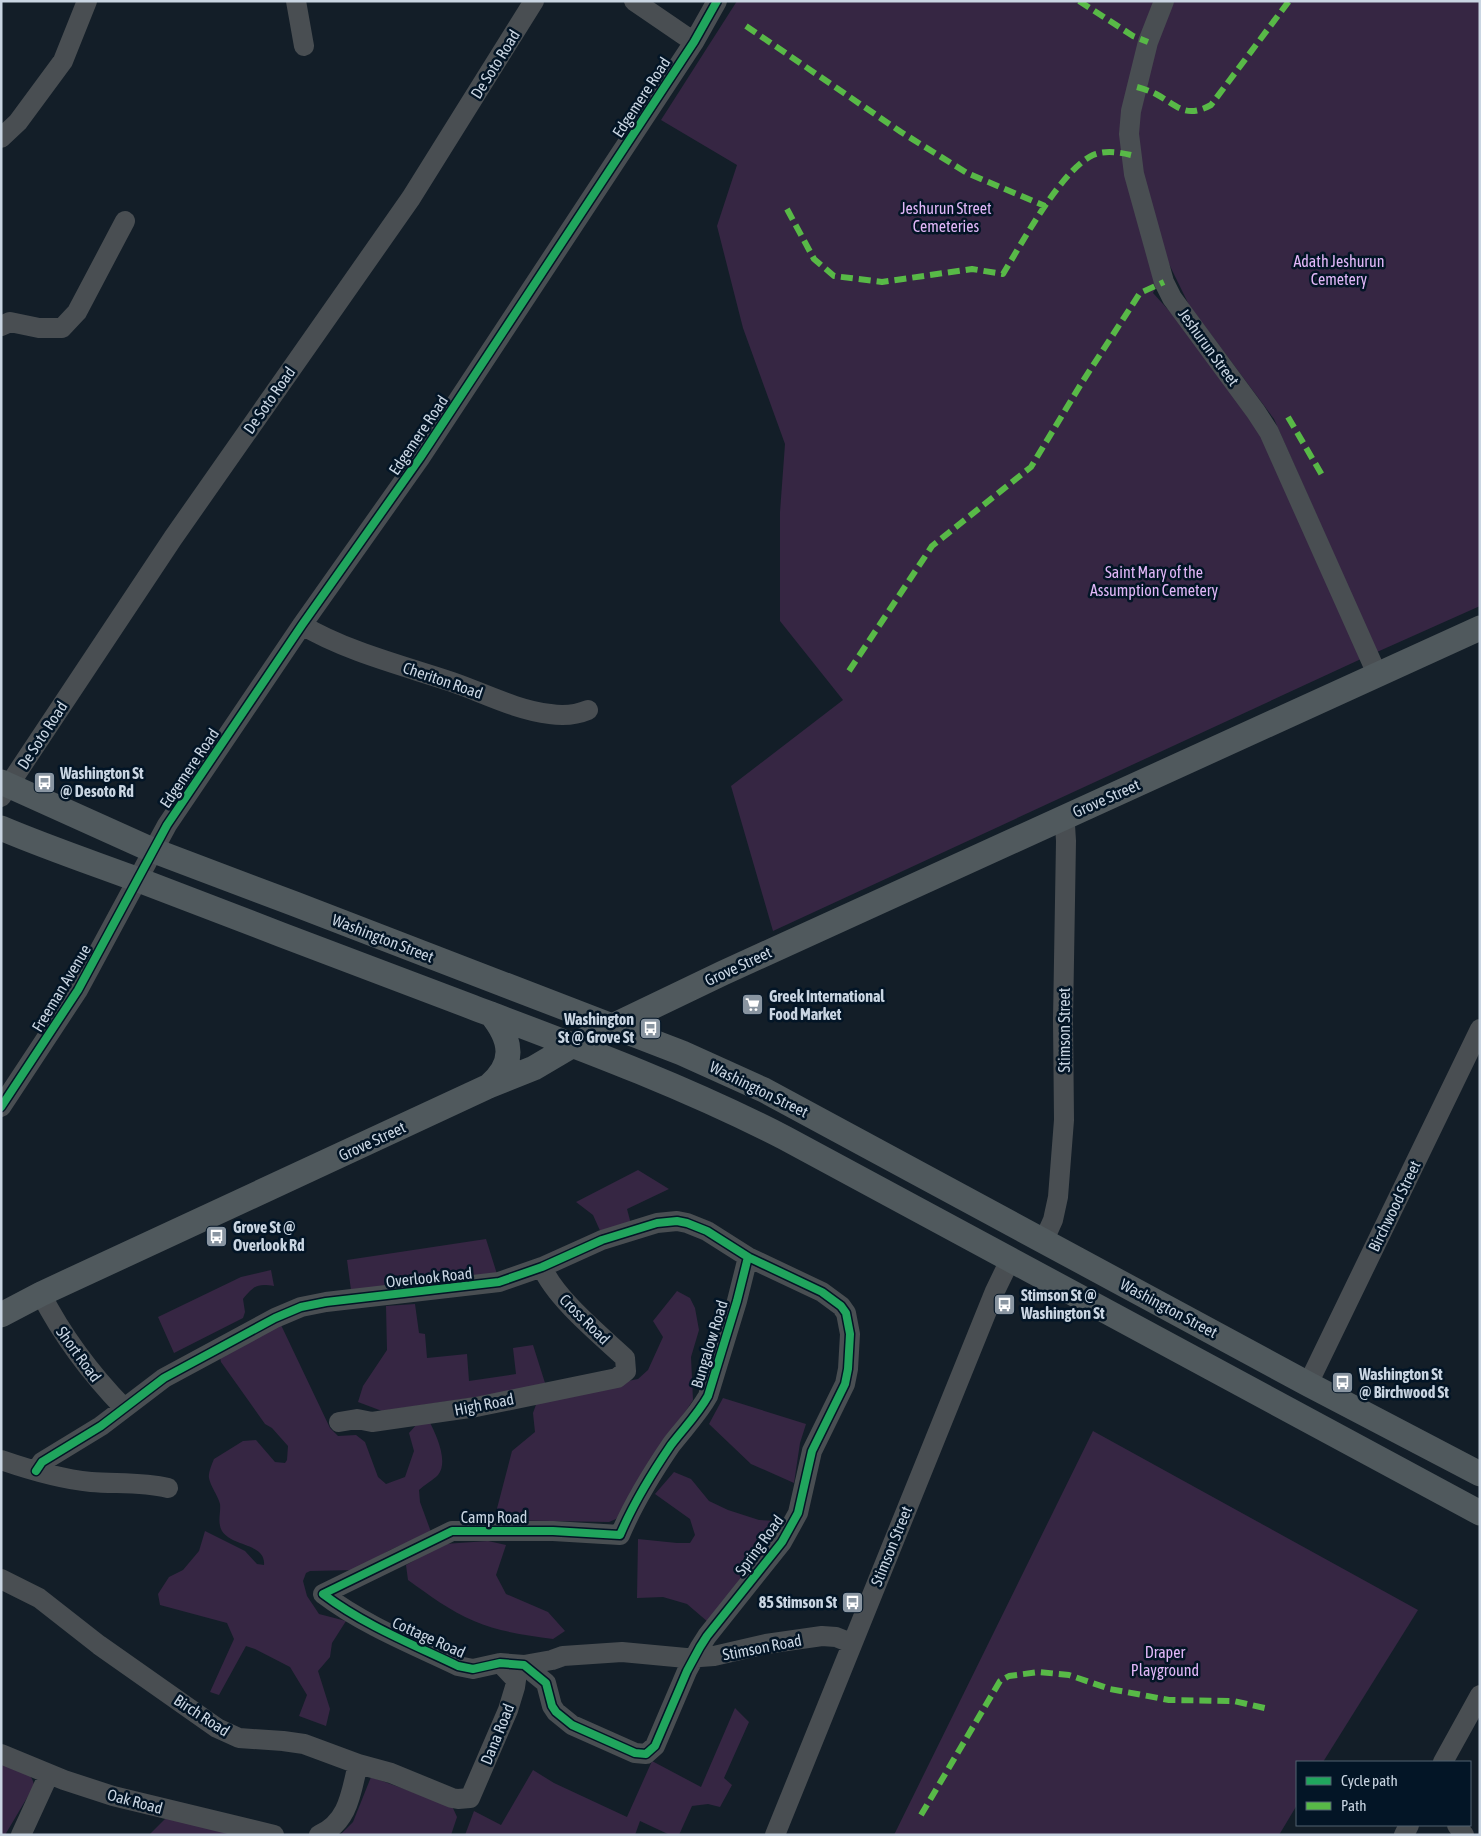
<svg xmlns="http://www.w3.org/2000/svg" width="1481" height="1836" font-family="'Asap Condensed',sans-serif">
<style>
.green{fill:#362643}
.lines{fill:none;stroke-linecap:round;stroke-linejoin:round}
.minor{stroke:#494e52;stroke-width:20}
.major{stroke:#50595d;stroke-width:25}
.quiet{stroke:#58b947;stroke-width:6;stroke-dasharray:12 6;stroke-linecap:butt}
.cycleway-casing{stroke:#031526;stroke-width:11}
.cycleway{stroke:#20a55d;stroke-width:8}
.labels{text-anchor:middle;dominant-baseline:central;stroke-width:5;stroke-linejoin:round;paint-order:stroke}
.street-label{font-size:16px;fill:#c9d5e2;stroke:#031526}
.park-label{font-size:16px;fill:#e1b7f8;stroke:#031526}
.poi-label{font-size:16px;font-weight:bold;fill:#c9d5e2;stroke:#031526;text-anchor:start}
</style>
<rect width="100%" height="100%" fill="#131e28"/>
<path class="green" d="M737 1H1480V606L1377 652 1274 419 1189 305 1169 264 1153 293 1193 337 1258 426 1361 659 773 931 731 786 843 700 780 621V512L785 444 743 328 717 226 737 165 661 120Z
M638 1170 669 1189 627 1209 631 1224 602 1235 593 1215 576 1202Z
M486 1239 497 1274 351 1290 347 1260Z
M271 1270 274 1286C257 1283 254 1286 243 1299L245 1312 243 1318 174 1353 158 1317 241 1277Z
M677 1291 690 1298 695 1308 699 1330 691 1357 693 1400 668 1438 630 1502 616 1519 609 1522 494 1520 512 1451 535 1432 533 1413 538 1399 638 1379 648 1370 663 1337 653 1321Z
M415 1304 419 1333 425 1334 427 1358 467 1354 469 1381 516 1374 513 1348 533 1345 545 1383 504 1393 382 1411 358 1402 363 1386 387 1350 386 1306Z
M281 1325 330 1428 338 1436 356 1435 365 1442 378 1477 386 1484 405 1477 414 1451 409 1433 417 1424 429 1421C436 1434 449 1462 438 1475 433 1480 424 1485 419 1490L420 1502 431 1532 390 1550 355 1570 310 1571 306 1573 303 1581 307 1596 319 1614 346 1621 332 1643 330 1657 318 1671 330 1709 326 1726 299 1716 307 1695 290 1667 255 1649 246 1646 219 1695 210 1692 234 1639 227 1623 160 1605 158 1594 169 1577 183 1570 199 1551 205 1531 245 1551 257 1564 264 1565C266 1543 232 1547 222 1531 217 1522 221 1513 220 1504 218 1496 210 1485 209 1478 208 1473 212 1464 214 1459L243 1441 256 1440 275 1462 285 1463 287 1460 288 1446 272 1428 265 1424 221 1362 220 1357Z
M723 1398 806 1424 800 1443 794 1483 751 1464 709 1424Z
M1093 1431 1418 1610 1323 1762H1297V1805L1279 1835H894Z
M674 1472 691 1479 709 1501 728 1510 759 1520 780 1521 775 1534 708 1622 687 1604 663 1597 637 1598 638 1539 677 1543H690L695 1535 690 1519 655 1494Z
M488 1541 506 1545 496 1575 506 1594 548 1612 565 1631 553 1639C526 1635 499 1632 474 1621 450 1611 429 1595 408 1580L406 1565 444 1544Z
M735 1708 749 1722 724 1778 732 1785 720 1807 708 1804 692 1806 679 1835H670L640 1821 635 1835H465L474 1811 501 1825 533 1770 554 1783 627 1817 652 1761 701 1787Z
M1 1761C14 1767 33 1770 34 1786L5 1835H1Z
M371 1777 452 1806 457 1817 451 1835H340L353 1822Z
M168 1816 240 1835H147L150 1834Z"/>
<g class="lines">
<path class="minor" d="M296 1 304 46
M634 1 694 42
M1164 1 1148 42 1131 111 1129 134 1134 174 1164 282 1172 298 1256 412 1269 432 1377 674
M1 138 18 122 63 61 87 1
M1 326 10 322 39 328H62L77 312 125 221
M302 625C345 651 404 666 452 682 484 693 516 710 550 714 563 716 576 715 588 710
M1 797 173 538 411 198 534 1
M1 1107 78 990 167 825 302 625 420 458 694 42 717 1
M1044 1240 1053 1220 1058 1197 1064 1120 1063 1020 1066 841 1065 825 1062 817
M41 1294C63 1337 91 1374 124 1408
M1308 1384 1480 1029
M339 1422 357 1419 372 1422 476 1407 617 1378 626 1371 625 1358C599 1334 555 1298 542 1267
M1 1460C30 1470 60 1479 91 1482 116 1484 143 1482 168 1488
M36 1471 42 1462 101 1426 164 1378 275 1318 301 1307 326 1302 499 1282 542 1267 602 1240 657 1223 677 1221 687 1223 707 1231 748 1257 822 1292 841 1306 846 1313 850 1334 848 1369 845 1384 812 1451 798 1513 782 1542 707 1636 700 1647 687 1671 655 1746 646 1754 635 1753 572 1725 556 1712 552 1706 546 1683 524 1665 500 1663 473 1669 458 1666C412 1644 364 1625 323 1594L452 1531H553L620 1535C633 1504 652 1473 671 1445 684 1428 698 1414 708 1396L737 1301 748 1257
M1 1579 39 1598 99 1645 217 1728 239 1738 283 1741 304 1744 358 1764 391 1773 452 1798 458 1799 470 1798 508 1710 515 1687 516 1680 500 1663
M524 1665 552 1660 563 1656 622 1652 686 1658 714 1656 766 1644 822 1636 836 1637 851 1643
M1 1754 64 1780 113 1796 274 1835
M1443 1762 1480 1695
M1457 1825 1464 1835
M21 1835 49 1774
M319 1835C349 1822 351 1792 358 1764
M775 1835 995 1291 1010 1260
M1404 1835 1409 1825"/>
<path class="major" d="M1 782 152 850 295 904 682 1053 764 1090 1308 1384 1480 1474
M1 828C48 848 96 864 144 882 253 924 363 966 472 1007 578 1047 684 1086 785 1138L1480 1513
M489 1086C516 1063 512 1040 491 1014
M1 1315 41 1294 489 1086 534 1068 573 1045 723 973 1480 628"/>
<path class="quiet" d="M1079 1 1133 36 1148 42
M746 26 901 132 967 173 1045 206
M1137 87C1144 89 1150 91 1156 94 1178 106 1185 119 1211 105L1289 1
M787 209 814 259 834 276 882 282 972 269 1003 274C1022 243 1061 170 1093 155 1105 150 1118 152 1131 155
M1288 417 1322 475
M849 671 932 546 1031 467 1081 384 1140 293 1164 282
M921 1815 1000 1681 1009 1676 1039 1672 1069 1675 1110 1689 1169 1700 1234 1701 1269 1709"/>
<defs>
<path id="cycleway" d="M1 1107 78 990 167 825 302 625 420 458 694 42 717 1
M36 1471 42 1462 101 1426 164 1378 275 1318 301 1307 326 1302 499 1282 542 1267 602 1240 657 1223 677 1221 687 1223 707 1231 748 1257 822 1292 841 1306 846 1313 850 1334 848 1369 845 1384 812 1451 798 1513 782 1542 707 1636 700 1647 687 1671 655 1746 646 1754 635 1753 572 1725 556 1712 552 1706 546 1683 524 1665 500 1663 473 1669 458 1666C412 1644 364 1625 323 1594L452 1531H553L620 1535C633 1504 652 1473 671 1445 684 1428 698 1414 708 1396L737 1301 748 1257"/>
</defs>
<use href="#cycleway" class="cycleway-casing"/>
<use href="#cycleway" class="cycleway"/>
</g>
<defs>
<symbol id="bus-square" viewBox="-11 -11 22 22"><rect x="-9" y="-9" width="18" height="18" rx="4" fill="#8995a1" stroke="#031526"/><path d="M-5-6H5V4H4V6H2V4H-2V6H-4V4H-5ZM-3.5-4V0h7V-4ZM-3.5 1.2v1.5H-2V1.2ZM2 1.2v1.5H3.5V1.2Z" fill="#fff"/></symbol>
<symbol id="supermarket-square" viewBox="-11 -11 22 22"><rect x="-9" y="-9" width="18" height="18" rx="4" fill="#8995a1" stroke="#031526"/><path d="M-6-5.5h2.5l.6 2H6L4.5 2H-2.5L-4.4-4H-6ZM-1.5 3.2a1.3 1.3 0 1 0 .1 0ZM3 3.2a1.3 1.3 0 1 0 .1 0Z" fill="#fff"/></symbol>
</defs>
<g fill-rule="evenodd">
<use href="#bus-square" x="32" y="770" width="25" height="25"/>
<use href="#supermarket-square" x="740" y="992" width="25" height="25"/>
<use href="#bus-square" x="638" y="1016" width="25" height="25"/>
<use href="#bus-square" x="204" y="1224" width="25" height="25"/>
<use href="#bus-square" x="992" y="1292" width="25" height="25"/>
<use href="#bus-square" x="1330" y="1370" width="25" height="25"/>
<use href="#bus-square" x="840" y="1590" width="25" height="25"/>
</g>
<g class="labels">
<g class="street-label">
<text transform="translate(495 64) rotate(-58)">De Soto Road</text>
<text transform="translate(641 97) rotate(-57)">Edgemere Road</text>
<text transform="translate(1209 347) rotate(54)">Jeshurun Street</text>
<text transform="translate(269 400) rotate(-55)">De Soto Road</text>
<text transform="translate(418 435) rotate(-56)">Edgemere Road</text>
<text transform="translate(443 680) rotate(19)">Cheriton Road</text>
<text transform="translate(42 735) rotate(-57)">De Soto Road</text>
<text transform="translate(189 768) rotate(-56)">Edgemere Road</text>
<text transform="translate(1106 798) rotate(-24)">Grove Street</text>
<text transform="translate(383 938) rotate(21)">Washington Street</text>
<text transform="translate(738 966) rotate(-25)">Grove Street</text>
<text transform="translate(61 988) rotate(-59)">Freeman Avenue</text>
<text transform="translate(1064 1030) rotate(-90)">Stimson Street</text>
<text transform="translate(759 1089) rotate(26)">Washington Street</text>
<text transform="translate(372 1141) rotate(-25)">Grove Street</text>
<text transform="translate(1394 1206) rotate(-64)">Birchwood Street</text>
<text transform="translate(429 1277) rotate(-6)">Overlook Road</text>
<text transform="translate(1169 1308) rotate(28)">Washington Street</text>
<text transform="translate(585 1319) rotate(45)">Cross Road</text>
<text transform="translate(709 1344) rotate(-73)">Bungalow Road</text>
<text transform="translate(79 1354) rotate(54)">Short Road</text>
<text transform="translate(484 1404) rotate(-11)">High Road</text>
<text x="494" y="1517">Camp Road</text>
<text transform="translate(759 1545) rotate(-54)">Spring Road</text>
<text transform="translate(891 1546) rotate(-68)">Stimson Street</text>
<text transform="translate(429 1637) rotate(24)">Cottage Road</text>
<text transform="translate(762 1647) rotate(-11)">Stimson Road</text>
<text transform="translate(202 1715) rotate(33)">Birch Road</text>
<text transform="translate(497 1734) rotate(-68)">Dana Road</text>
<text transform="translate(135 1801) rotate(15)">Oak Road</text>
</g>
<g class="park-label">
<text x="946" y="208">Jeshurun Street<tspan x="946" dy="18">Cemeteries</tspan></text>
<text x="1339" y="261">Adath Jeshurun<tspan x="1339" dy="18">Cemetery</tspan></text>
<text x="1154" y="572">Saint Mary of the<tspan x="1154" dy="18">Assumption Cemetery</tspan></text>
<text x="1165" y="1652">Draper<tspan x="1165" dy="18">Playground</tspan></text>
</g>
<g class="poi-label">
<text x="60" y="773">Washington St<tspan x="60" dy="18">@ Desoto Rd</tspan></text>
<text x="769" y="996">Greek International<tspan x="769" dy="18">Food Market</tspan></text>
<text x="634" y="1019" text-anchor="end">Washington<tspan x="634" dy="18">St @ Grove St</tspan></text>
<text x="233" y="1227">Grove St @<tspan x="233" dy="18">Overlook Rd</tspan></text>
<text x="1021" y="1295">Stimson St @<tspan x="1021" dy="18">Washington St</tspan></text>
<text x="1359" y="1374">Washington St<tspan x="1359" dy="18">@ Birchwood St</tspan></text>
<text x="837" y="1602" text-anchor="end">85 Stimson St</text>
</g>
</g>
<rect width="1481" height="1836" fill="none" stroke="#c9d5e2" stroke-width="5"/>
<rect x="1296" y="1761" width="175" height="65" fill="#031526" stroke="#526271"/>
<rect x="1306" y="1777" width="25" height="8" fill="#20a55d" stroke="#526271"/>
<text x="1341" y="1786" font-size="15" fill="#c9d5e2">Cycle path</text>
<rect x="1306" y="1802" width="25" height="8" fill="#58b947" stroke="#526271"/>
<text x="1341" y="1811" font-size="15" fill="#c9d5e2">Path</text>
</svg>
